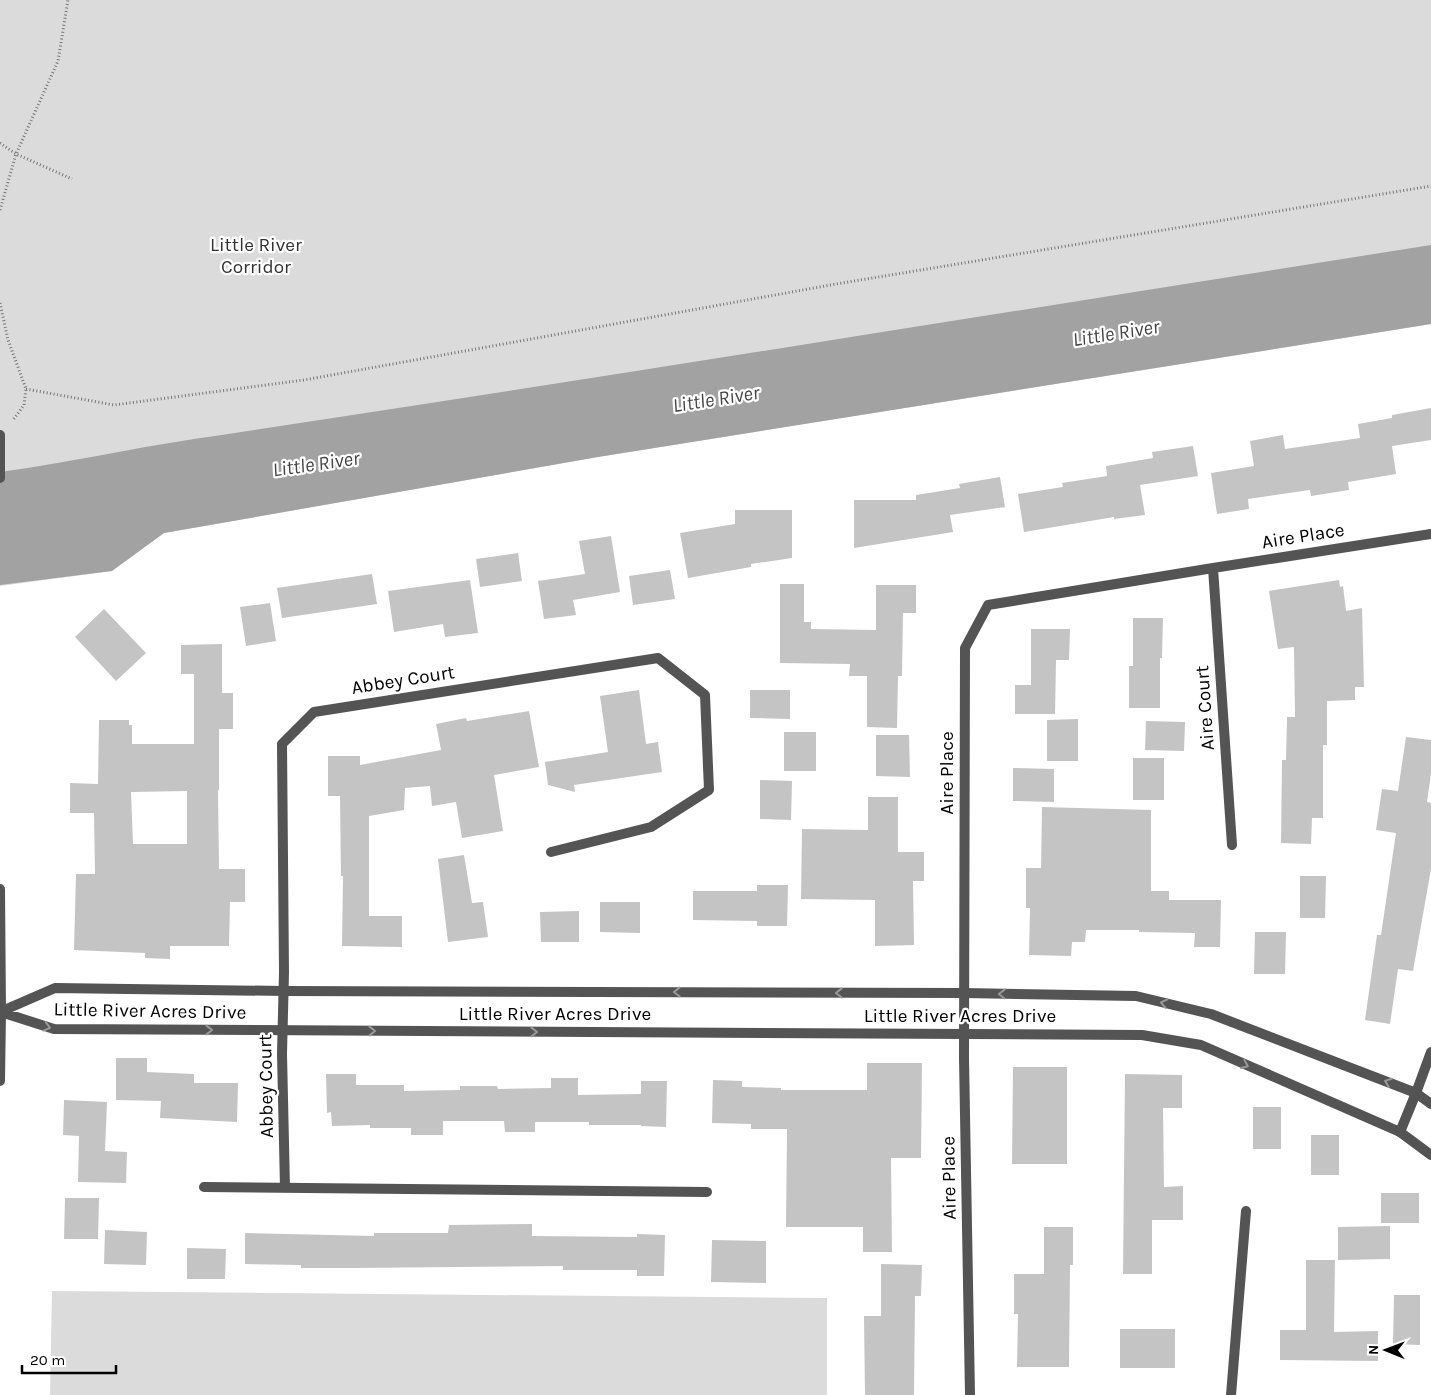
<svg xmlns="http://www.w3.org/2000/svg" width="1431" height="1395" font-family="Karla,sans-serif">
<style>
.green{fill:#dbdbdb}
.water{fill:#a2a2a2}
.building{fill:#c4c4c4;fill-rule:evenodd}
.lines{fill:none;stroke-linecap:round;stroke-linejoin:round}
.path{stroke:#767676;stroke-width:3;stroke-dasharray:1 2.5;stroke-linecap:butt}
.minor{stroke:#545454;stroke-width:10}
.tertiary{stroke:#545454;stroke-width:10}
.oneway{stroke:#989898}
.labels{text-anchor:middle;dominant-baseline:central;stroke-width:4.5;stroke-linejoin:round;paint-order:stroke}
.park-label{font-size:19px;fill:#323232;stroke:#fff}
.street-label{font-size:19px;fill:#000;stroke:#fff}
.water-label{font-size:20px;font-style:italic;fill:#434343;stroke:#fff}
</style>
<rect width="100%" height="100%" fill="#fff"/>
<path class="green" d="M0 0H1431V324L598 457 164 533 112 571 0 586Z
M52 1291 827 1298V1395H50Z"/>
<path class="water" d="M1431 245V324L598 457 164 533 112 571 0 585V472C65 463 129 449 194 439 607 377 1019 310 1431 245Z"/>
<path class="building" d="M1431 408V440L1392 446 1396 474 1348 482 1349 490 1311 496 1310 490 1248 499 1249 509 1217 514 1211 473 1254 466 1250 441 1283 435 1285 449 1360 438 1358 424 1392 418V415Z
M1193 446 1198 476 1140 485 1145 515 1114 519V517L1024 532 1018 494 1063 487 1062 483 1107 476 1106 466 1153 458 1152 452Z
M1000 477 1005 507 950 515 953 532 854 548V500H916V495L960 488 959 484Z
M735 510H792V558L751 564V567L688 578 680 533 735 524Z
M611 536 620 592 573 600 576 615 544 619 538 581 585 574 579 541Z
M518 553 522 581 480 587 476 559Z
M670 570 675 599 633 605 629 576Z
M372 574 377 604 282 618 277 588Z
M470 580 478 633 445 637 443 624 394 632 388 591Z
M1339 580 1340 587 1343 586 1346 611 1362 608 1364 687H1355V700L1327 701V745H1323V818H1312L1311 844 1281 843 1282 760H1286L1287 717H1295L1294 647 1278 649 1269 591Z
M780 584H804V622H811V629L876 630V585H916V613H903L902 676H898L897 728 867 727V676H849L850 664 780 663Z
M270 603 276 641 246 646 240 607Z
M104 609 146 653 116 681 75 637Z
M1133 618H1163L1162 658H1160V708H1129V666H1133Z
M1031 629H1070L1069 660H1056L1055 714H1015V685H1031Z
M222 644V693H233V729H219V790H218L219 869H245V902H230L229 946H170V959L145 958V953L74 950 76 874H95L94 813H70V783L98 784 99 720H129V725H132V744H194V674H181V645ZM187 791V844H133L131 792Z
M639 690 646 744 658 742 662 772 574 785 575 792 548 785 545 762 608 752 600 696Z
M750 690H790V719L750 718Z
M529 711 539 767 494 775 503 831 462 838 456 802 432 806 430 786 405 788 404 810 369 816V916H402V947L342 946 343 876H341L340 796H328V756H360V765L441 750 436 724 466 718 467 721Z
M1078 719V761H1047V720Z
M1146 721 1185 722 1184 751 1145 750Z
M784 732H816V771H784Z
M876 735H909L910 777 876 776Z
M1406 737 1431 740V773L1427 802 1431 803V869L1413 971 1398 969 1390 1024 1365 1020 1377 935H1381L1396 833 1376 830 1382 789 1398 791Z
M1133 758H1164V800H1133Z
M1013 768 1054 769V802L1013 801Z
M760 780 792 781 791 820 760 819Z
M868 797H898V852H924V881H913L914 945 875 946V900L801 899 802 829 868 830Z
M1042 807 1151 810V891H1169V900H1221L1220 947H1194L1195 933 1139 932V930H1086L1085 942H1072L1071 956 1029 955 1030 908H1026V868H1041Z
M464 855 472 903 483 902 488 937 448 942 438 859Z
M1300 876H1326L1325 918H1300Z
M757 885H788L787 926H757V921L693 920V891H757Z
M600 902H640V933L600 932Z
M579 911V942H541L540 912Z
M1255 932H1286L1285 974H1254Z
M116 1058H147V1072L194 1074V1083H238L237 1122 160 1118 161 1101 116 1100Z
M867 1063H922L921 1158H891L892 1252H863V1227H786L787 1129H751V1124L712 1123 713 1080 742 1081V1087L781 1088V1090H867Z
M1013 1067H1067V1164H1012Z
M326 1074H356V1085H404V1091L460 1090V1086H497L498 1089 551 1088V1078H578V1095L641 1094V1081H667L666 1127 641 1126V1125H589V1122H535V1132H505L504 1121H443V1135H411V1128H370V1125L332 1126 331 1112 327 1113Z
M1125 1074 1182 1075V1108H1163L1164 1187 1183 1186V1220H1152V1274H1123Z
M64 1100 107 1102 105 1151 127 1152 126 1183 78 1182 79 1136 63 1135Z
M1253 1107H1281V1149H1253Z
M1311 1135H1339V1175H1311Z
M1381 1193H1419V1223H1381Z
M65 1198H99L98 1239H64Z
M532 1224V1236L637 1237V1234L665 1235 664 1276H637V1270H563V1266L354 1268H301V1265L245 1264V1233L374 1236V1233H448L449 1225Z
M1390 1226V1259L1338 1260V1227Z
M1044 1227H1073V1265H1070L1069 1367H1017L1018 1314H1014V1274H1044Z
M105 1230 147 1232 146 1265 104 1264Z
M712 1240 766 1241V1283L711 1282Z
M187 1248 226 1249 225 1279H187Z
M1306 1260H1335L1334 1332 1378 1331V1361L1280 1360V1330H1306Z
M881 1264 922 1265 921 1296H915L914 1395H865L864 1316H881Z
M1394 1295H1420V1345L1393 1344Z
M1120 1329H1175V1368H1120Z"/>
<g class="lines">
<path class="path" d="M0 143 16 154 72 179
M0 210 16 154 58 61 68 0
M0 303 8 340 26 389 24 405 13 420
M26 389 114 405 304 380 836 284 1431 186"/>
<path class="minor" d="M0 435V478
M1213 568 1232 845
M0 889 1 1012
M1400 1132 1416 1093 1431 1052
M204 1187 707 1192
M285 1188 282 1054 284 972 282 744 314 712 658 658 705 695 709 790 651 827 551 852
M970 1395 964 1058 965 648 988 605 1213 568 1431 534
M1231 1395 1246 1211"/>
<path class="tertiary" d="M0 1012 55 988 284 991 964 993 1136 996 1211 1014 1416 1093 1431 1104
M1 1012 54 1029 1142 1035 1201 1045 1400 1132 1431 1155
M0 1081 1 1012"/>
</g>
<defs><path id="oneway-chevron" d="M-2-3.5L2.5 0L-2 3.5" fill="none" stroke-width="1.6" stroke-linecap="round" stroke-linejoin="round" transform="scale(1.25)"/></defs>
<g class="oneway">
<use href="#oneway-chevron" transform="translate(677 992) rotate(-180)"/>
<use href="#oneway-chevron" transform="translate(839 993) rotate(-180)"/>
<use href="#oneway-chevron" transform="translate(1002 994) rotate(-179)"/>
<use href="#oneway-chevron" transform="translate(1164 1003) rotate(-167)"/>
<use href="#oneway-chevron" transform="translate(47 1027) rotate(15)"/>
<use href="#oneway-chevron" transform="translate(209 1030)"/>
<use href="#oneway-chevron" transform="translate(372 1031)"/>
<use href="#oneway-chevron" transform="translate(534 1032)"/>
<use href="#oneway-chevron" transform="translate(1245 1065) rotate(23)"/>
<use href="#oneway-chevron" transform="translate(1388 1082) rotate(-159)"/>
</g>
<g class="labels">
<g class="park-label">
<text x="256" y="245">Little River<tspan x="256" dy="22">Corridor</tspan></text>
</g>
<g class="street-label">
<text transform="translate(1303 536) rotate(-9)">Aire Place</text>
<text transform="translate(403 680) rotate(-9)">Abbey Court</text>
<text transform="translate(1205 708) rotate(-94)">Aire Court</text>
<text transform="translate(947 773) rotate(-90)">Aire Place</text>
<text transform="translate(150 1011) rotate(1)">Little River Acres Drive</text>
<text x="555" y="1014">Little River Acres Drive</text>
<text x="960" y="1016">Little River Acres Drive</text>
<text transform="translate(266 1086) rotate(-91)">Abbey Court</text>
<text transform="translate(949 1178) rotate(-91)">Aire Place</text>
</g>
<g class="water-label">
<text transform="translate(1116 333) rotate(-9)">Little River</text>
<text transform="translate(716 399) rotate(-9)">Little River</text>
<text transform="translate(316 464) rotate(-8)">Little River</text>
</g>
</g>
<g transform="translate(1386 1350) rotate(271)" stroke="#ffffff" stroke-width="4" paint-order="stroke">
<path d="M0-4L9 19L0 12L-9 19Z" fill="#000000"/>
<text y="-8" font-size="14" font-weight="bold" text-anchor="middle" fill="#000000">N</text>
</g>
<path d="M22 1365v8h94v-8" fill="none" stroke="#000000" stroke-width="2.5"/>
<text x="30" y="1365" font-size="15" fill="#000000" stroke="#ffffff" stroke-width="4" paint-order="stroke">20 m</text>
</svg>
